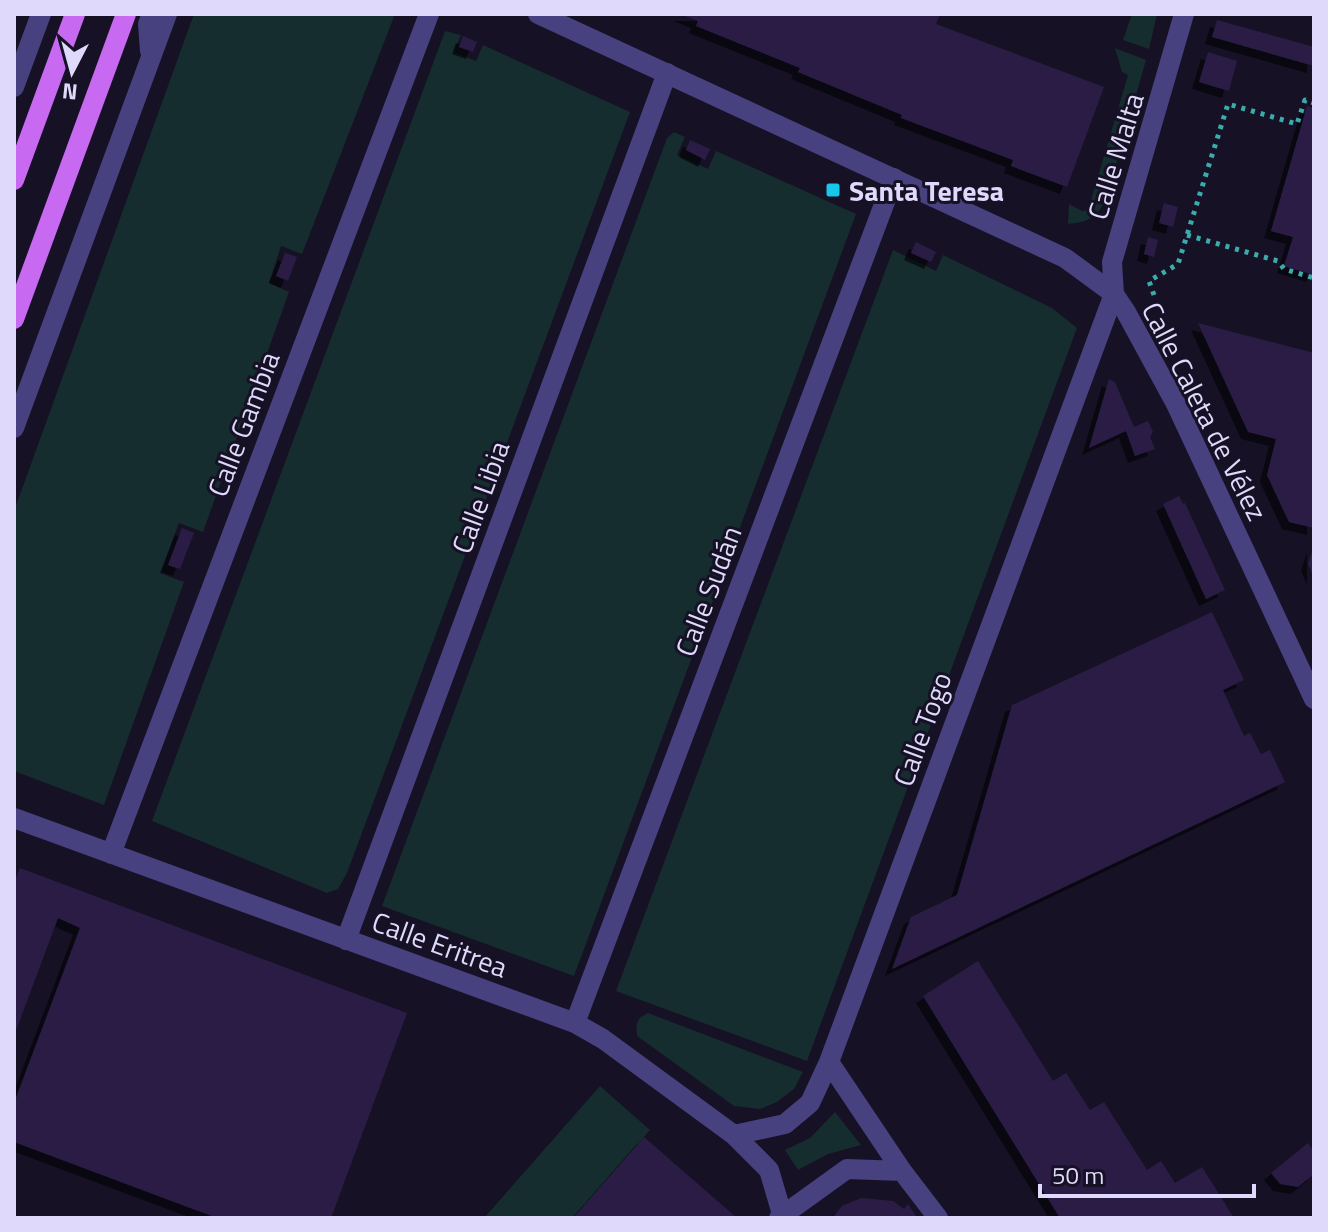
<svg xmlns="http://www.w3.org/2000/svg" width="1328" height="1232" font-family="'Titillium Web',sans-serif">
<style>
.green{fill:#152d2e}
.building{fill:#291f44;filter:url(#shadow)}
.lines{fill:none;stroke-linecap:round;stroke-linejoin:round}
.path{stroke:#3bacad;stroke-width:5;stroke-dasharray:4 6;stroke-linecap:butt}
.minor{stroke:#47417f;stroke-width:20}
.tertiary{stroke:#47417f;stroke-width:20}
.primary{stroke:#c86af1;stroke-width:20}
.poi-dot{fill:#17c6e9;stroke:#161125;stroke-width:3}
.labels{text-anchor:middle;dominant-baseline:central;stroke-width:6;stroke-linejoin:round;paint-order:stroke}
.street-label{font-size:28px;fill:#dfd9fb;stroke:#161125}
.poi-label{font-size:28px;font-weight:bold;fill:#dfd9fb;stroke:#161125;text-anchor:start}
</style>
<defs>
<filter id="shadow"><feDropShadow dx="-7" dy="7" stdDeviation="0" flood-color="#0009"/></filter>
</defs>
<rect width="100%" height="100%" fill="#161125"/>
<path class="green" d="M194 14H395L302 254 281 246 269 283 289 292 203 532 179 523 160 573 184 582 104 805 14 771V511Z
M1132 14H1157L1149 49 1123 40Z
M445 31 461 35 454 52 476 61 483 45 630 112 347 873 338 889 327 893 152 821Z
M1115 48 1146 60 1106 200C1096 218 1088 222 1068 224L1069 204 1082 211 1088 210 1128 75 1122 72Z
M674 132 685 137 677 155 708 169 716 151 856 214 574 976 382 906 667 138Z
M893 250 936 271 943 255 1052 308 1077 328 807 1061 616 991Z
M648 1013 803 1072 794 1089 777 1102 760 1109 734 1106 637 1036C636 1024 636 1018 648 1013Z
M600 1086 650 1130 573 1218H484Z
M835 1112 861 1145 828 1154 798 1170 785 1150 810 1138Z"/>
<path class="building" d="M680 14H940L936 24 1104 87 1067 187 1011 166 1013 160 901 118 902 115 798 72 800 68 696 26 698 21Z
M1217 20 1314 47V66L1212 37Z
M463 36 477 42 473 52 459 47Z
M1208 52 1237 61 1229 91 1199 82Z
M1307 106 1314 108V275L1284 266 1293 237 1271 231Z
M690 140 710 149 705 160 686 150Z
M1164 203 1178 207 1173 227 1159 223Z
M1148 237 1158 240 1154 257 1144 254Z
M916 242 936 252 931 262 911 253Z
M285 253 297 257 288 281 276 276Z
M1198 323 1314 353V528L1289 522 1267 475 1276 439 1248 432Z
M1109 379 1115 382 1134 427 1148 421 1153 432 1150 437 1155 449 1135 456 1126 431 1089 448Z
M1179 496 1183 504 1185 503 1225 590 1206 599 1163 504Z
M182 528 194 533 180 569 168 565Z
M1314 545V578L1308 564Z
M1212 612 1244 680 1223 690 1244 736 1250 733 1261 754 1270 750 1285 782 892 969 911 917 957 895 1012 705Z
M20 868 407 1013 331 1218H217L14 1142V1103L80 928 58 918 14 1036V883Z
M978 961 1053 1081 1066 1073 1090 1110 1104 1102 1147 1170 1161 1161 1175 1183 1202 1167 1234 1218H1060L923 996Z
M644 1137 737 1218H573Z
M1308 1143 1314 1152V1174L1298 1187 1280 1184 1271 1173Z
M861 1198 893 1201 904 1209 908 1204 917 1218H832L842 1206Z"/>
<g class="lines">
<path class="path" d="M1187 235 1278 261 1284 269 1314 278
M1154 295 1149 281 1178 264 1228 104 1297 124 1305 100 1314 103"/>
<path class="minor" d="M150 51 148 24 152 14
M14 87 41 14
M14 428 167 14
M14 818 575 1023 603 1039 734 1135 769 1170 782 1214
M111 854 429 14
M346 940 667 73
M575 1023 894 178
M829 1062 902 1171
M734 1135 785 1124 810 1103 829 1062 1114 294
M779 1218 847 1169 902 1171 938 1218"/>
<path class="tertiary" d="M538 14 1065 258 1114 294 1126 312 1176 404 1314 699
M1114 294 1112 262 1184 14"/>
<path class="primary" d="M14 180 75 14
M14 319 126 14"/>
</g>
<rect class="poi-dot" x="825" y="182" width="16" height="16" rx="4"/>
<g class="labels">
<g class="street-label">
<text transform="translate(1115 156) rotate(-73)">Calle Malta</text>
<text transform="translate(1205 411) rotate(63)">Calle Caleta de Vélez</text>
<text transform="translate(243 424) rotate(-69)">Calle Gambia</text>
<text transform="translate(480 497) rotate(-70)">Calle Libia</text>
<text transform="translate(708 591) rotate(-69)">Calle Sudán</text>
<text transform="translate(922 729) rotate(-70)">Calle Togo</text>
<text transform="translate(440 944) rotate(20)">Calle Eritrea</text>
</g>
<g class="poi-label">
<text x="849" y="190">Santa Teresa</text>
</g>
</g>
<rect width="1328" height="1232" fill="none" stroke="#dfd9fb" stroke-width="32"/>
<g transform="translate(72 72) rotate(186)" stroke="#161125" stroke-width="6" paint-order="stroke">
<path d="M0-6L14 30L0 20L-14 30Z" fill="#dfd9fb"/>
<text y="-12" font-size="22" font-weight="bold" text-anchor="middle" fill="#dfd9fb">N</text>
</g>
<path d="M1040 1184v12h214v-12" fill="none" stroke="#dfd9fb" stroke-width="4"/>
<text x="1052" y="1184" font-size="24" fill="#dfd9fb" stroke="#161125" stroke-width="6" paint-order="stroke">50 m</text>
</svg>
